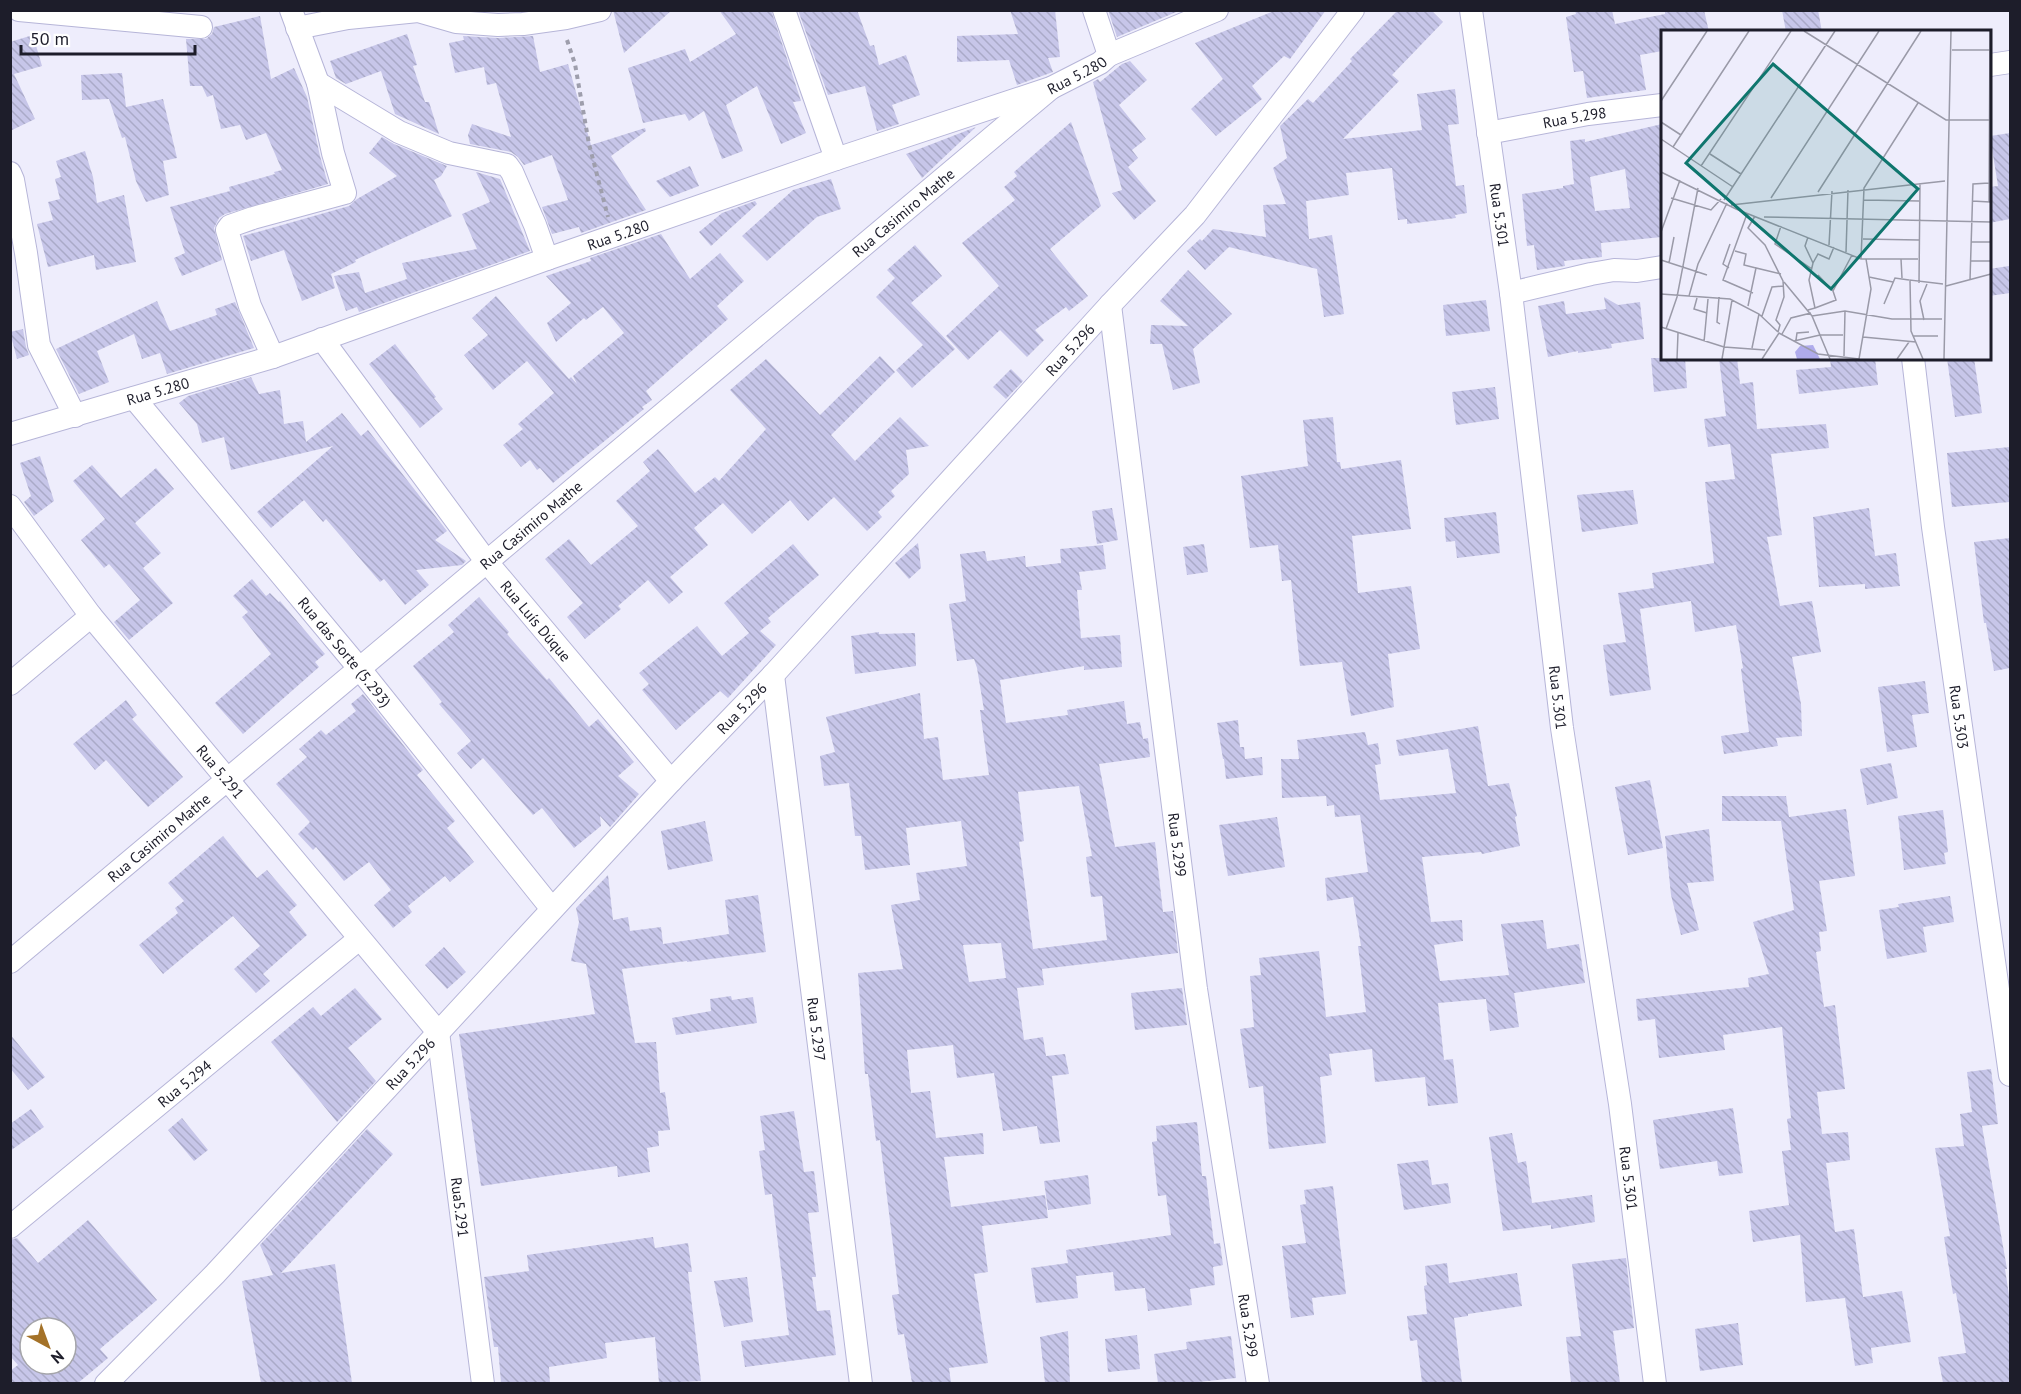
<svg xmlns="http://www.w3.org/2000/svg" width="2021" height="1394" font-family="'PT Sans',sans-serif">
<style>
.building{fill:url(#building-back-hatch);fill-rule:evenodd}
.lines{fill:none;stroke-linecap:round;stroke-linejoin:round}
.minor-casing{stroke:#b6b5d8;stroke-width:24}
.path{stroke:#9e9eac;stroke-width:4;stroke-dasharray:4.5 4.5;stroke-linecap:butt}
.minor{stroke:#fff;stroke-width:22}
.labels{text-anchor:middle;dominant-baseline:central;stroke-width:5;stroke-linejoin:round;paint-order:stroke}
.street-label{font-size:15px;fill:#1d1d2a;stroke:#fff}
.inset-road{fill:none;stroke:#9a9aa8;stroke-width:1.5}
.view{fill:#0f766e;fill-opacity:0.15;stroke:#0f766e;stroke-width:3}
.inset-edge{fill:none;stroke:#1d1d2a;stroke-width:3}
</style>
<defs>
<pattern id="building-back-hatch" width="6" height="6" patternUnits="userSpaceOnUse" patternTransform="scale(1.5)"><rect width="6" height="6" fill="#c7c6e9"/><path d="M-1 5l2 2M0 0l6 6M5-1l2 2" fill="none" stroke="#aaaac8"/></pattern>
</defs>
<rect width="100%" height="100%" fill="#eeedfc"/>
<path class="building" d="M613 10H672L624 53Z
M719 10H771L801 101 793 102 806 133 781 144 757 86 726 105 743 151 722 159 704 111 689 121 685 114 643 123 628 68 685 49 690 62 736 34Z
M798 10H857L870 46 874 45 879 65 906 55 920 95 892 105 899 124 877 131 865 86 828 95Z
M1010 10H1055L1060 57 1048 58 1053 72 1017 85 1009 60 957 62V36L1018 34Z
M1108 10H1181L1117 37Z
M1276 10H1326L1290 59 1284 56 1252 86 1262 99 1216 136 1191 109 1223 79 1195 43Z
M1398 10H1431L1443 22 1392 75 1399 81 1343 139 1422 130 1417 94 1455 89 1459 124 1448 125 1456 186 1464 185 1467 213 1455 215 1456 218 1407 224V219L1398 220 1392 168 1346 173 1349 195 1306 201 1309 239 1332 235 1344 314 1324 317 1317 269 1229 247 1205 270 1187 251 1200 239 1202 241 1213 229 1266 237 1263 205 1286 204 1273 168 1287 158 1280 126 1308 99 1313 103 1352 61 1350 59Z
M1575 10H1612L1615 24 1665 14V10H1704L1709 32H1662V51L1640 55 1646 90 1587 98 1583 71 1574 72 1566 17 1576 14Z
M1782 10H1818L1822 32H1786Z
M260 16 271 79 294 68 307 97 320 156 328 184 225 214 219 218 214 228 222 260 182 276 174 258 185 253 170 207 230 191 229 187 275 174 274 172 282 170 266 133 246 140 240 125 221 129 213 95 207 97 202 86H190L186 39H206L212 34 214 27Z
M407 34 417 65 413 66 425 102H429L439 134 395 114 381 71 346 84 336 78 330 61Z
M33 35 42 66 14 74 35 119 10 131V42Z
M463 36 498 38 533 36 540 72 568 64 591 145 645 128 646 131 611 156 646 210 581 233 579 227 552 234 542 207 568 200 552 155 524 165 518 157 511 152 470 144 468 135 472 124 511 137 496 83 487 85 484 67 455 73 449 43 464 40Z
M1130 61 1147 80 1119 105 1146 139 1132 150 1138 158 1128 167 1156 201 1134 220 1112 193 1122 190 1093 82 1098 79 1100 82 1122 64Z
M122 73 126 107 163 99 177 158 163 161 169 195 146 202 136 181 125 137 122 138 109 99 82 100 81 75Z
M1071 122 1101 206 1050 249 1088 296 1069 311 1066 307 1035 330 1044 340 1027 357 1000 330 968 360 946 336 999 286 962 243 1015 200 1004 187 1017 176 1014 172Z
M1662 124V237L1601 243 1602 257 1564 261 1565 266 1537 270 1534 245 1527 246 1522 194 1563 188V186L1574 184 1570 141 1585 139V142ZM1625 169 1630 208 1595 211 1590 177Z
M976 127 922 178 906 154Z
M2010 133V219L1989 223V187L1998 186 1990 136Z
M382 137 394 144 447 166 441 176 434 180 452 216 355 260 356 262 331 274 335 288 302 301 284 250 251 261 243 236 349 206 357 199 397 176 369 153Z
M85 151 93 177 97 203 124 195 136 262 96 270 94 255 48 267 37 224 53 220 48 202 60 199 55 179 61 177 56 161Z
M690 166 699 186 670 197 656 181Z
M476 172 500 179 530 251 359 312 357 307 346 311 334 276 359 272 365 293 407 279 402 263 477 249 462 214 490 202Z
M831 179 841 209 817 217 767 261 742 236 793 190Z
M755 201 757 204 711 246 699 232 722 213Z
M661 234 690 279 720 253 744 281 717 306 728 319 646 391 652 400 642 407 644 409 553 483 540 468 537 470 530 460 521 467 503 445 523 429 518 424 554 393 527 361 493 390 464 355 488 335 472 318 496 296 569 379 571 377 577 384 573 376 624 333 603 307 586 320 584 318 556 342 547 323 571 303 546 276 591 261 590 258Z
M915 245 942 276 911 303 955 349 912 388 896 370 923 345 876 297 895 278 887 270Z
M2009 266 2010 293 1989 296V269Z
M1188 270 1232 314 1193 349 1200 383 1173 390 1162 344H1150L1151 325 1188 326 1160 301Z
M1604 297 1618 305 1640 302 1644 339 1611 344 1612 348 1578 353V351L1548 357 1538 306 1564 301 1566 314 1606 309Z
M1486 300 1490 331 1446 336 1443 305Z
M157 301 170 331 217 315 215 309 235 302 254 348 167 374 160 353 142 359 134 334 97 351 109 382 79 394 56 349Z
M23 329 26 347 29 355 17 359 10 332Z
M395 344 436 397 434 398 443 409 420 428 369 364Z
M880 356 895 372 831 435 855 461 900 417 929 446 906 450 909 474 891 491 895 496 878 512 882 517 867 531 834 497 808 521 790 500 752 534 723 503 694 528 708 545 670 577 683 592 669 604 648 580 618 606 621 609 585 639 567 617 583 603 545 559 569 539 591 565 638 526 616 501 650 471 643 462 658 449 695 493 715 477 719 481 766 429 730 390 766 359 820 415Z
M1651 358H1685L1687 388 1654 392Z
M1719 358H1737L1740 384 1753 382 1757 429 1826 424 1829 448 1771 454 1782 535 1767 537 1780 606 1812 601 1821 652 1792 657 1801 704 1802 736 1776 738 1778 746 1724 754 1721 736 1749 732 1741 669 1743 668 1736 625 1695 632 1691 601 1640 609 1651 690 1610 696 1603 645 1626 642 1618 593 1654 588 1652 573 1714 563 1705 482 1735 479 1730 444 1708 447 1704 419 1726 416Z
M1830 358H1875L1878 385 1799 394 1796 370 1831 367Z
M1947 358H1974L1982 413 1955 417Z
M1011 369 1023 381 1006 399 993 387Z
M251 377 259 394 280 390 284 424 303 421 306 442 342 413 361 436 368 430 447 531 435 540 466 561 462 565 416 570 429 585 405 605 384 579 380 582 326 519 323 522 304 500 271 528 257 512 333 446 231 470 224 437 202 443 197 424 179 403 188 396Z
M1495 387 1499 419 1456 425 1452 392Z
M1333 417 1337 462H1340L1341 469 1401 460 1411 529 1352 536 1358 593 1411 586 1420 649 1388 654 1394 707 1351 716 1342 662 1300 666 1291 580 1282 581 1278 545 1250 548 1241 476 1308 466 1303 420Z
M2010 447V502L1952 507 1947 453Z
M40 456 54 501 34 516 24 502 31 496 20 463Z
M92 465 121 498 156 468 174 489 135 523 161 553 143 568 173 603 129 640 114 622 140 600 109 564 104 568 81 540 105 519 73 481Z
M1633 490 1638 524 1582 532 1577 495Z
M1112 508 1118 540 1097 544 1092 511Z
M1869 508 1875 556 1896 553 1900 586 1865 589V584L1819 587 1813 517Z
M1496 512 1500 553 1457 558 1455 541 1446 542 1444 518Z
M2010 538V668L1994 671 1986 623H1984L1974 542Z
M918 543 921 568 909 579 895 563Z
M793 544 819 575 768 618 771 622 760 631 776 645 728 698 720 691 676 730 642 690 649 684 639 673 697 626 722 656 749 633 724 603Z
M1204 544 1208 572 1187 575 1183 547Z
M1103 545 1106 569 1079 572 1082 590H1077L1081 638 1120 635 1122 667 1084 670V666L1000 680 1006 723 1068 715 1067 710 1124 701 1127 724 1140 722 1143 739 1148 738 1150 757 1099 764 1115 847 1155 842 1163 912 1173 911 1178 953 1042 969 1044 985 1017 988 1024 1040 1043 1037 1046 1056 1065 1054 1069 1074 1052 1076 1060 1142 1040 1144 1037 1126 1003 1131 994 1073 957 1078 953 1045 907 1050 911 1093 930 1091 936 1138 983 1133 984 1154 944 1157 951 1207 1045 1195 1048 1218 982 1226 988 1272 974 1274 988 1363 949 1368 951 1383H912L904 1334 898 1335 892 1295 899 1294 880 1140 876 1141 868 1074H865L858 973 903 969 891 905 920 900 916 873 967 866 961 821 906 828 910 865 865 870 861 836H855L849 783 824 786 820 756 835 752 826 717 920 693 924 739 938 737 943 780 989 775 980 710H984L977 668 974 659 957 661 949 604 966 601 960 554 985 551 987 561 1025 556 1026 567 1061 563 1060 549ZM1079 786 1092 856 1086 857 1091 897 1102 896 1107 940 1033 949 1019 842 1024 841 1018 792ZM1001 943 1006 978 969 982 963 945Z
M252 579 266 596 270 593 279 602 280 601 325 654 315 662 319 667 243 734 215 703 271 654 242 617 248 612 233 596Z
M479 597 509 632 507 634 547 680 549 678 589 727 598 719 634 762 618 776 639 794 610 827 600 816 601 826 574 848 542 808 533 815 483 758 471 769 457 753 471 741 439 704 442 702 413 666 454 632 448 625Z
M879 632V634L915 633 916 666 855 674 851 636Z
M1925 681 1929 713 1912 715 1917 747 1887 752 1878 687Z
M363 694 423 770 417 775 455 821 447 828 474 862 450 882 445 876 408 906 412 912 393 928 374 905 391 890 369 862 344 881 316 847 313 850 298 834 310 822 276 784 307 757 299 749 321 730 326 735 356 711 351 704Z
M126 700 137 715 132 719 183 777 148 807 106 760 95 770 73 744Z
M1238 720 1240 747H1244L1245 759 1262 757 1263 775 1226 779 1224 759H1223L1217 723Z
M1478 726 1488 786 1509 783 1517 816 1515 817 1520 846 1482 854 1481 852 1422 857 1431 922 1462 920 1463 941 1434 945 1440 981 1509 975 1501 924 1543 920 1547 949 1579 944 1585 983 1514 993 1519 1027 1490 1031 1486 999 1438 1003 1444 1060 1453 1059 1458 1103 1428 1106 1425 1077 1375 1082 1372 1049 1329 1054 1332 1075 1320 1077 1326 1143 1269 1149 1263 1086 1249 1088 1240 1029 1254 1027 1250 976 1261 975 1259 958 1319 951 1326 1017 1366 1012 1358 946H1361L1353 897 1327 901 1325 878 1368 872 1360 815 1335 817 1334 805 1327 806 1326 796 1282 798 1281 759H1299L1297 740 1365 732 1368 745 1378 743 1381 764 1375 765 1380 800 1456 793 1448 749 1399 756 1396 740Z
M1891 763 1898 798 1867 805 1860 769Z
M1650 780 1663 848 1628 855 1615 787Z
M1722 796H1786L1789 817 1846 809 1855 876 1819 881 1827 931 1819 932 1821 951 1816 952 1824 1007 1835 1005 1845 1089 1817 1092 1822 1134 1848 1132 1850 1160 1826 1163 1835 1232 1854 1229 1863 1297 1902 1291 1911 1342 1871 1348 1873 1363 1855 1366 1845 1298 1806 1302 1800 1235 1753 1242 1749 1211 1789 1205 1782 1151 1791 1150 1787 1119 1791 1118 1782 1027 1723 1035 1725 1050 1659 1058 1655 1019 1638 1021 1636 999 1749 987 1748 978 1769 974 1753 922 1794 910 1781 821H1722Z
M1943 810 1948 852 1944 853 1946 864 1904 870 1898 816Z
M1277 817 1285 867 1228 876 1219 825Z
M705 821 713 861 668 870 661 831Z
M1709 829 1714 881 1687 883 1699 930 1681 935 1671 895 1665 836Z
M223 836 257 878 267 870 297 905 289 912 307 935 263 974 270 981 256 993 234 969 260 946 233 916 163 974 139 945 178 913 175 908 184 901 168 883Z
M608 875 613 920 628 917 630 931 661 927 663 944 729 934 725 900 758 895 766 952 687 962V961L622 969 635 1043 656 1042 660 1093 665 1092 670 1130 658 1131 659 1146 647 1148 650 1172 618 1177 617 1166 481 1186 459 1034 595 1014 586 964 571 961 579 922 576 908Z
M1950 896 1954 922 1923 927 1927 952 1887 959 1879 910 1899 907 1898 904Z
M444 947 466 972 447 989 425 965Z
M355 988 382 1019 348 1048 376 1081 337 1122 271 1042 313 1007 321 1016Z
M1182 988 1187 1025 1135 1030 1131 993Z
M731 996 732 1000 753 997 757 1023 676 1035 672 1018 711 1011 710 999Z
M10 1034 45 1077 28 1090 10 1068Z
M1991 1069 1998 1124 1982 1126 2007 1269H2005L2010 1302V1383H1943L1938 1357 1966 1353 1956 1293 1953 1294 1944 1237 1950 1236 1935 1148 1964 1146 1960 1114 1972 1112 1967 1072Z
M1733 1108 1743 1173 1719 1176 1717 1161 1660 1169 1653 1120Z
M31 1109 44 1127 10 1151V1124Z
M794 1111 804 1172 814 1171 819 1212 808 1213 816 1277H812L817 1311 830 1310 836 1355 745 1367 741 1341 789 1335 772 1194 765 1195 759 1151 765 1150 760 1116Z
M182 1118 208 1150 194 1161 168 1130Z
M1197 1122 1202 1176H1206L1214 1244 1220 1243 1223 1265 1213 1267 1215 1285 1190 1289 1192 1305 1148 1311 1145 1288 1115 1291 1113 1272 1076 1276 1078 1298 1036 1303 1031 1268 1068 1263 1066 1250 1171 1235 1166 1195 1158 1196 1152 1142 1157 1141 1156 1126Z
M367 1129 393 1154 281 1273 335 1264 352 1383H261L242 1281 273 1275 260 1245Z
M1512 1133 1518 1163 1526 1161 1532 1203 1592 1195 1595 1222 1551 1229V1225L1503 1231 1489 1137Z
M1428 1160 1432 1185 1448 1183 1451 1203 1404 1210 1397 1164Z
M1088 1175 1091 1204 1048 1210 1044 1181Z
M1333 1186 1346 1294 1312 1298 1314 1315 1291 1318 1282 1246 1306 1243 1300 1205 1306 1204 1304 1190Z
M88 1220 157 1300 100 1349 108 1358 78 1383H10V1371L18 1365 10 1356V1240L17 1238 38 1263ZM30 1328H66V1364H30Z
M653 1237 655 1248 688 1243 692 1272H688L701 1381 659 1383 655 1337 605 1343 607 1358 549 1367 550 1383H501L498 1347H494L484 1277 529 1271 527 1255Z
M1626 1258 1634 1328 1613 1331 1620 1383H1571L1566 1337 1581 1336 1572 1264Z
M1447 1263 1449 1283 1517 1273 1522 1306 1468 1314V1316L1454 1318 1462 1383H1422L1417 1340 1410 1341 1407 1316 1427 1314 1424 1286 1427 1285 1425 1266Z
M747 1277 753 1322 724 1327 714 1281Z
M1738 1323 1743 1365 1700 1371 1695 1329Z
M1068 1331 1070 1383H1045L1040 1337Z
M1137 1335 1140 1369 1108 1372 1105 1339Z
M1231 1336 1236 1378 1189 1383H1158L1154 1354 1187 1349 1186 1342Z"/>
<g class="lines">
<defs>
<g id="minor">
<path d="M19 10 201 27"/>
<path d="M784 10 836 159"/>
<path d="M1094 10 1109 55"/>
<path id="s1" d="M1471 10 1511 293 1562 728 1620 1104 1655 1384"/>
<path d="M297 28 348 18 418 11 456 22 498 25 523 24 566 18 600 10"/>
<path d="M1990 65 2010 62"/>
<path d="M318 83 399 132 449 153 507 165 512 172 535 225 547 259"/>
<path id="s2" d="M1488 133 1588 114 1662 105"/>
<path d="M10 173 13 180 26 253 39 345 75 416"/>
<path d="M1511 293 1591 274 1614 270 1637 271 1662 267"/>
<path id="s3" d="M1110 305 1196 989 1258 1384"/>
<path id="s4" d="M322 339 486 561 671 781"/>
<path d="M273 357 250 306 227 230 230 226 253 218 345 193 333 153 318 83 291 10"/>
<path id="s5" d="M1913 358 1933 527 2010 1075"/>
<path id="s6" d="M134 398 359 668 552 909"/>
<path id="s7" d="M10 434 273 357 547 259 836 159 1051 88 1100 63 1109 55 1217 10"/>
<path id="s8" d="M10 506 91 616 438 1032 483 1384"/>
<path id="s9" d="M773 675 861 1384"/>
<path d="M10 684 91 616"/>
<path id="s10" d="M10 962 1051 88"/>
<path id="s11" d="M10 1227 359 939"/>
<path id="s12" d="M106 1384 215 1274 671 781 773 675 1110 305 1195 215 1353 10"/>
</g>
</defs>
<use href="#minor" class="minor-casing"/>
<path class="path" d="M567 40 575 64 589 144 608 217"/>
<use href="#minor" class="minor"/>
</g>
<g class="labels">
<g class="street-label">
<text stroke="none"><textPath href="#s7" startOffset="1126">Rua 5.280</textPath></text>
<text stroke="none"><textPath href="#s2" startOffset="88">Rua 5.298</textPath></text>
<text stroke="none"><textPath href="#s10" startOffset="1166">Rua Casimiro Mathe</textPath></text>
<text stroke="none"><textPath href="#s1" startOffset="207">Rua 5.301</textPath></text>
<text stroke="none"><textPath href="#s7" startOffset="640">Rua 5.280</textPath></text>
<text stroke="none"><textPath href="#s12" startOffset="1414">Rua 5.296</textPath></text>
<text stroke="none"><textPath href="#s7" startOffset="154">Rua 5.280</textPath></text>
<text stroke="none"><textPath href="#s10" startOffset="680">Rua Casimiro Mathe</textPath></text>
<text stroke="none"><textPath href="#s4" startOffset="354">Rua Luís Dúque</textPath></text>
<text stroke="none"><textPath href="#s6" startOffset="330">Rua das Sorte (5.293)</textPath></text>
<text stroke="none"><textPath href="#s1" startOffset="693">Rua 5.301</textPath></text>
<text stroke="none"><textPath href="#s12" startOffset="928">Rua 5.296</textPath></text>
<text stroke="none"><textPath href="#s5" startOffset="362">Rua 5.303</textPath></text>
<text stroke="none"><textPath href="#s8" startOffset="339">Rua 5.291</textPath></text>
<text stroke="none"><textPath href="#s10" startOffset="194">Rua Casimiro Mathe</textPath></text>
<text stroke="none"><textPath href="#s3" startOffset="544">Rua 5.299</textPath></text>
<text stroke="none"><textPath href="#s9" startOffset="357">Rua 5.297</textPath></text>
<text stroke="none"><textPath href="#s12" startOffset="442">Rua 5.296</textPath></text>
<text stroke="none"><textPath href="#s11" startOffset="226">Rua 5.294</textPath></text>
<text stroke="none"><textPath href="#s1" startOffset="1179">Rua 5.301</textPath></text>
<text stroke="none"><textPath href="#s8" startOffset="855">Rua5.291</textPath></text>
<text stroke="none"><textPath href="#s3" startOffset="1030">Rua 5.299</textPath></text>
</g>
</g>
<g transform="translate(1661 30)">
<rect width="330" height="330" fill="#eeedfc"/>
<path d="M152 315 159 329H136L134 322 139 316Z" fill="#afabec"/>
<path class="inset-road" d="M143 1 285 90H330M291 20H330M0 71 46 1M0 92 20 105M0 109 72 157M12 117 88 1M49 124 80 144M40 136 130 1M0 142 75 179 200 229H257M157 162 260 1M10 168 50 180 60 169M110 168 218 1M63 170 174 1M203 170 258 171M311 171 329 172M328 172 329 1M70 175 284 151M86 184 62 250 92 263M94 186 87 198 104 215 122 251 123 267 115 290 119 295 117 302M103 187 330 192M120 196 114 214 151 239M0 202 19 150M147 207 144 216 152 233M202 209 258 210M310 212H330M168 215 171 161M74 221 85 224 83 235 95 238M185 222 187 160M200 229 203 158 257 73M240 229 241 248M0 230 46 245M310 231H330M8 233 13 207M68 238 62 234 69 214M157 245 172 261M208 247 232 252M309 250 312 154 328 153M123 252 151 286 169 329M258 253 259 153M285 256 330 244M0 264 69 269 98 284 117 302M28 266 37 234 66 173M58 267 56 292 59 294M36 268 33 279 46 283M223 274 234 248 248 250M87 276 95 238 120 244M154 278 175 270 172 261 191 225M147 280 154 278 148 250 152 233 157 224 168 229 173 217M101 286 111 257 123 256M151 286 184 281 231 289H281M263 290 259 271 266 254M0 297 63 317 104 320M5 299 16 267 37 158M121 304 130 288 150 283M252 306H277M202 307 255 312M135 310 136 303 148 302M133 311 159 305H182M43 312 47 269M91 318 98 284M183 326 184 281M16 329 17 303M61 329 71 270M101 329 118 303 157 324 198 329M198 329 210 259 205 229M236 329 248 312M262 329 250 301 249 250 282 254M283 329 290 1"/>
<path class="view" d="M112 34 257 159 170 259 25 133Z"/>
<rect width="330" height="330" class="inset-edge"/>
</g>
<rect width="2021" height="1394" fill="none" stroke="#1d1d2a" stroke-width="24"/>
<g transform="translate(48 1346) rotate(139)"><circle r="28" fill="#ffffff" stroke="#a5a5aa" stroke-width="1.5"/>
<path d="M0-4.5L10 22L0 15L-10 22Z" fill="#a47228"/>
<text y="-9" font-size="16" font-weight="bold" text-anchor="middle" fill="#1d1d2a">N</text>
</g>
<path d="M21 45v9h174v-9" fill="none" stroke="#1d1d2a" stroke-width="3"/>
<text x="30" y="45" font-size="18" fill="#1d1d2a" stroke="#ffffff" stroke-width="4.5" paint-order="stroke">50 m</text>
</svg>
